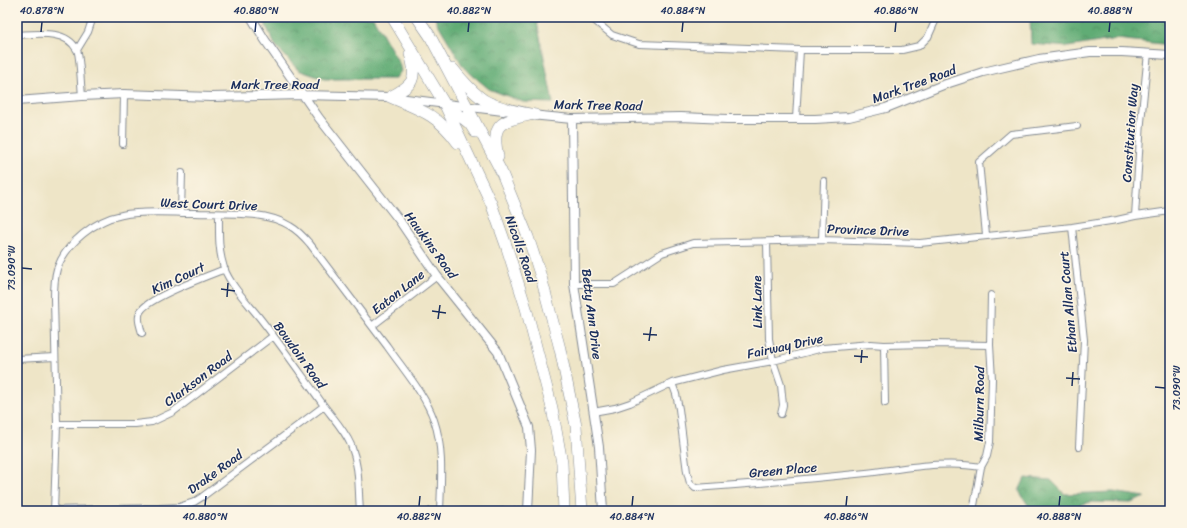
<svg xmlns="http://www.w3.org/2000/svg" width="1187" height="528" font-family="Sriracha,sans-serif">
<style>
.forest{fill:url(#forest-crowns);stroke:#3e6e69}
.lines{fill:none;stroke-linecap:round;stroke-linejoin:round}
.street-casing{stroke:#848a92;stroke-width:8}
.secondary-casing{stroke:#848a92;stroke-width:10}
.highway-casing{stroke:#848a92;stroke-width:12}
.street{stroke:#fff;stroke-width:6}
.secondary{stroke:#fff;stroke-width:8}
.highway{stroke:#fff;stroke-width:11}
.ticks{fill:none;stroke:#1b2f5e;stroke-width:1.5}
.labels{text-anchor:middle;dominant-baseline:central;stroke-width:3;stroke-linejoin:round;paint-order:stroke}
.street-label{font-size:13px;fill:#1b2f5e;stroke:#fcf5e5}
.neatline{fill:none;stroke:#1b2f5e;stroke-width:1.5}
.ticks-label{font-size:10px;text-anchor:middle;fill:#1b2f5e}
</style>
<defs>
<pattern id="forest-crowns" width="20" height="18" patternUnits="userSpaceOnUse"><rect width="20" height="18" fill="#61ac74"/><path d="M2 6a3 3 0 1 1 6 0M12 15a3 3 0 1 1 6 0" fill="none" stroke="#4f8c62"/></pattern>
</defs>
<rect width="100%" height="100%" fill="#fcf5e5"/>
<filter id="ink" filterUnits="userSpaceOnUse"><feTurbulence type="fractalNoise" baseFrequency=".025" numOctaves="2"/><feDisplacementMap in="SourceGraphic" scale="8" xChannelSelector="R" yChannelSelector="G"/><feConvolveMatrix kernelMatrix="1 2 1 2 8 2 1 2 1" color-interpolation-filters="sRGB"/></filter>
<filter id="wash" filterUnits="userSpaceOnUse"><feTurbulence type="fractalNoise" baseFrequency=".012" numOctaves="4" result="noise"/><feDisplacementMap in="SourceGraphic" scale="16" xChannelSelector="R" yChannelSelector="G"/><feGaussianBlur stdDeviation="0.9" result="paint"/><feColorMatrix in="noise" values="0 0 0 0 0 0 0 0 0 0 0 0 0 0 0 0 0 1.4 0 .05"/><feComposite in="paint" operator="in"/></filter>
<g filter="url(#wash)">
<rect width="100%" height="100%" fill="#eee5c7"/>
<path class="forest" d="M262 17H373L399 63 401 71 395 79H324L298 70 275 45Z
M434 17H536L553 103 523 102 489 89 464 68Z
M1030 17H1170V45L1117 39 1068 47 1031 44Z
M1025 478 1051 480 1065 494 1113 492 1145 497 1131 503 1091 502 1068 508 1067 511H1030V508L1019 491Z"/>
</g>
<g filter="url(#ink)">
<g class="lines">
<defs>
<path id="street" d="M594 17 595 21 612 35 639 44 800 50H902L919 46 928 37 937 17
M17 35C36 34 66 29 77 50 80 55 81 88 82 96
M77 50 88 32 93 17
M796 119 800 50
M123 144 124 94
M181 213 182 173
M219 214C219 232 218 250 224 268 231 286 247 302 259 317 281 345 301 374 322 403 332 417 344 429 351 445 360 468 358 487 360 511
M1135 216 1141 122 1148 53
M1072 227 1084 340 1079 447
M986 235 979 162 1011 134 1077 126
M822 240 824 181
M767 242 769 339 773 361 781 385 783 405 781 414
M574 284H614L662 253 693 243 822 240 920 243 1072 227 1117 220 1135 216 1170 211
M372 326 437 276
M142 333C140 326 137 318 140 312 148 297 208 276 225 269
M884 345 885 403
M17 359 55 357
M672 383 676 394 679 409 687 472 690 483 695 488C752 484 809 479 866 473 903 469 943 460 981 467
M593 412 615 408 630 403 672 383 723 370 773 361 823 348 871 344 884 345 931 344 990 345
M57 424H135L152 422 173 412 273 336
M54 510 159 508 179 507 194 502 202 497 324 406
M54 511 57 424 54 299C54 289 54 279 57 269 66 243 95 220 122 215 142 210 173 213 194 213 223 214 265 210 290 226 297 230 304 237 310 244 336 278 361 312 387 346 403 369 425 394 434 420 444 449 441 481 440 511
M431 511H528
M973 511 981 467 987 456 990 442 992 379 990 345 991 295"/>
<path id="secondary" d="M251 17 265 40 319 118 399 220 437 276 498 352 529 427 531 450 528 511
M17 101 82 96 124 94 211 97 302 95 390 97 503 111
M531 115 572 119 681 117 727 119H815L849 117 886 108 943 85 983 72 1039 59 1090 52H1122L1170 55
M572 119 574 284 599 447 603 511"/>
<path id="highway" d="M392 17 444 103 491 203 507 248 526 308 552 408 562 463 564 511
M417 17 430 36 501 171 528 237 541 277 560 349 576 426 582 511
M453 69C462 80 472 92 484 100 497 108 520 112 535 115
M390 97C421 110 438 115 458 143
M390 97C413 85 418 80 410 54
M446 105 470 124 475 132
M498 157C491 124 500 121 529 115"/>
</defs>
<use href="#street" class="street-casing"/>
<use href="#secondary" class="secondary-casing"/>
<use href="#highway" class="highway-casing"/>
<use href="#street" class="street"/>
<use href="#secondary" class="secondary"/>
<use href="#highway" class="highway"/>
</g>
</g>
<path class="ticks" d="M41 32 42 22M255 32 256 22M468 32 469 22M682 32 683 22M895 32 896 22M1109 32 1110 22M22 268 32 269M221 289 235 291M227 297 228 283M432 311 446 313M438 319 440 305M643 334 657 335M649 341 651 327M854 356 868 357M861 363 862 350M1066 378 1080 379M1072 386 1073 372M1155 387 1165 388M205 506 206 496M419 506 420 496M632 506 633 496M846 506 847 496M1059 506 1060 496"/>
<g class="labels">
<g class="street-label">
<text x="275" y="84">Mark Tree Road</text>
<text transform="translate(914 84) rotate(-20)">Mark Tree Road</text>
<text transform="translate(598 105) rotate(1)">Mark Tree Road</text>
<text transform="translate(1130 133) rotate(-86)">Constitution Way</text>
<text transform="translate(209 204) rotate(2)">West Court Drive</text>
<text transform="translate(868 230) rotate(2)">Province Drive</text>
<text transform="translate(431 245) rotate(54)">Hawkins Road</text>
<text transform="translate(521 249) rotate(71)">Nicolls Road</text>
<text transform="translate(178 278) rotate(-25)">Kim Court</text>
<text transform="translate(398 292) rotate(-38)">Eaton Lane</text>
<text transform="translate(757 302) rotate(-91)">Link Lane</text>
<text transform="translate(1068 302) rotate(-95)">Ethan Allan Court</text>
<text transform="translate(592 314) rotate(83)">Betty Ann Drive</text>
<text transform="translate(785 346) rotate(-12)">Fairway Drive</text>
<text transform="translate(300 355) rotate(54)">Bowdoin Road</text>
<text transform="translate(198 379) rotate(-37)">Clarkson Road</text>
<text transform="translate(979 404) rotate(-89)">Milburn Road</text>
<text transform="translate(783 470) rotate(-5)">Green Place</text>
<text transform="translate(215 472) rotate(-36)">Drake Road</text>
</g>
</g>
<rect width="1187" height="528" fill="none" stroke="#fcf5e5" stroke-width="44"/>
<rect x="22" y="22" width="1143" height="484" class="neatline"/>
<g class="ticks-label">
<text x="42" y="14">40.878°N</text>
<text x="256" y="14">40.880°N</text>
<text x="469" y="14">40.882°N</text>
<text x="683" y="14">40.884°N</text>
<text x="896" y="14">40.886°N</text>
<text x="1110" y="14">40.888°N</text>
<text transform="translate(11 268) rotate(-90)" y="4">73.090°W</text>
<text transform="translate(1176 388) rotate(-90)" y="4">73.090°W</text>
<text x="205" y="520">40.880°N</text>
<text x="419" y="520">40.882°N</text>
<text x="632" y="520">40.884°N</text>
<text x="846" y="520">40.886°N</text>
<text x="1059" y="520">40.888°N</text>
</g>
</svg>
